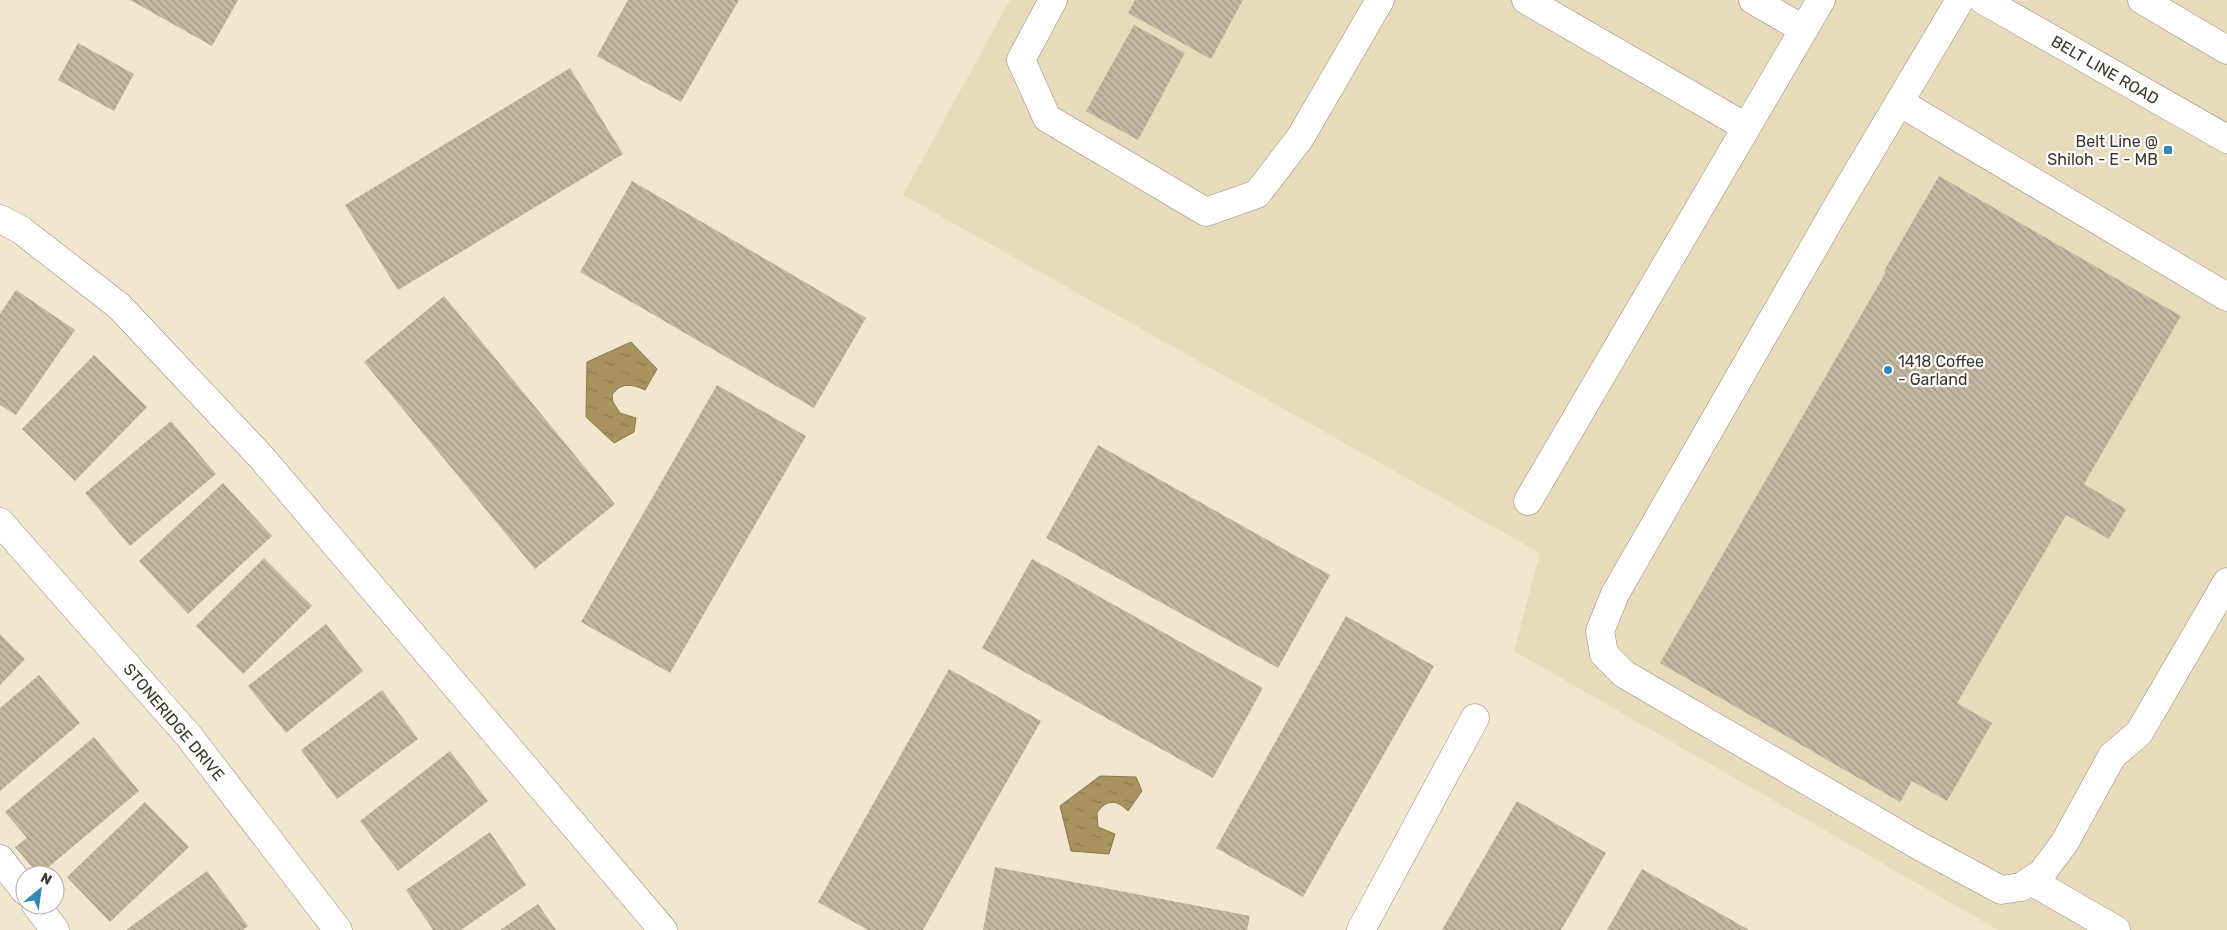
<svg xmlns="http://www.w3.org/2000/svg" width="2227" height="930" font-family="Rubik,sans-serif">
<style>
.built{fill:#e8dbbb}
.water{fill:url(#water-ripples);stroke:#88774f}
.building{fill:url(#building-back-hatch)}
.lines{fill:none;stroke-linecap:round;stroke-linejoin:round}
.minor-casing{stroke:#968b75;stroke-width:29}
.major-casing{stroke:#968b75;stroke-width:29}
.minor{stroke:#fff;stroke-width:28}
.major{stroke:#fff;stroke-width:28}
.poi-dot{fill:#3289b8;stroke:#fff;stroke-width:2}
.labels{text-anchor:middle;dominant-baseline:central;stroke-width:4.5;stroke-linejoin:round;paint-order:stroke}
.street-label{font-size:16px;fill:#3b372d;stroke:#fff}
.poi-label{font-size:16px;fill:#3b372d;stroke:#fff;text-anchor:end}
</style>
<defs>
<pattern id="water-ripples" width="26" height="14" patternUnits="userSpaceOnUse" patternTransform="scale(1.25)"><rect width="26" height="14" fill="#a9925e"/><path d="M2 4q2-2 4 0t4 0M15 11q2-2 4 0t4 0" fill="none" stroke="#8b784e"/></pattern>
<pattern id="building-back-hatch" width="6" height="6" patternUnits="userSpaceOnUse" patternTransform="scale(1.25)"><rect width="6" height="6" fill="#c2b7a0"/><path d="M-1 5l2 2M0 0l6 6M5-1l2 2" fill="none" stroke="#9f9683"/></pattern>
</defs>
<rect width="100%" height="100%" fill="#f2e7ce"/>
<path class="built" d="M1010 0H2227V930H1998L1514 651 1540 553 903 195Z"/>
<path class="water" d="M631 342 657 369 645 390C632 384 621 382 612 395L613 402 620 413 636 418 634 432 614 443 586 417 587 362Z
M1100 776 1136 777 1142 791 1128 811C1117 800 1107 798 1097 813L1098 827 1115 834 1109 854 1071 851 1060 806Z"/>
<path class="building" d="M130 0H238L212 46Z
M628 0H739L681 102 597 56Z
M1135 0H1243L1211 59 1128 13Z
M1134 25 1185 53 1138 140 1086 111Z
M78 43 134 74 114 111 58 80Z
M570 68 623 154 398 290 345 205Z
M1939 176 2181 316 2084 484 2126 509 2109 539 2066 515 1957 703 1992 723 1947 801 1912 781 1900 802 1660 663 1886 272 1884 271Z
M632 181 866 318 814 408 580 272Z
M16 290 75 330 16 415 0 405V314Z
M444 296 615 504 535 569 364 362Z
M94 355 147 407 75 481 22 429Z
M717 385 806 436 670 673 581 622Z
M171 421 216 474 130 546 85 493Z
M1098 445 1330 575 1278 668 1046 538Z
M223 483 272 536 188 614 139 561Z
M264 558 312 606 243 674 196 626Z
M1032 559 1263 688 1213 778 982 648Z
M1346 616 1434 666 1303 897 1216 848Z
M326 624 363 671 286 733 248 686Z
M0 634 25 659 0 685Z
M949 669 1041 721 923 930H868L818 902Z
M39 675 80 723 0 791V708Z
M382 690 418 739 337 799 301 750Z
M94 737 139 791 39 875 15 847 27 838 5 812Z
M450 751 488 801 398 871 360 821Z
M1517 801 1606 853 1561 930H1442Z
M145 802 189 847 110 922 67 877Z
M490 832 526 885 461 930H433L406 890Z
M995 867 1250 916 1247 930H983Z
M1642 869 1749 930H1607Z
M207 871 248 926 243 930H126Z
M538 904 556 930H500Z"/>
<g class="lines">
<defs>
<path id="minor" d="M1053 0 1021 60 1047 118 1206 212 1257 194 1300 138 1380 0
M1526 0 1746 127
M1753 0 1803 29
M1960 0 1837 207 1615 594 1600 631 1604 654 1624 674 1914 843 2001 890 2021 887 2042 873 2065 842 2112 756 2139 733 2227 582
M1899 102 2227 297
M0 219 21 230 119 306 262 458 663 930
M1528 501 1821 0
M0 522 188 735 338 930
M0 859 25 891
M2031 881 2116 930
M36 905 55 930
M1361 930 1475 718"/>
<path id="major" d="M1983 0 2227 139
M2142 0 2227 50"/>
</defs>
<use href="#minor" class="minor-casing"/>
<use href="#major" class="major-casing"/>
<use href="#minor" class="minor"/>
<use href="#major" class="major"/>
</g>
<g class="poi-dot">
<rect x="2163" y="145" width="10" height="10" rx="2.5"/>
<circle cx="1888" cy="370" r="5"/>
</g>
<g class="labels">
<g class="street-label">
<text transform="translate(2105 70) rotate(30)">BELT LINE ROAD</text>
<text transform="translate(174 722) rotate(50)">STONERIDGE DRIVE</text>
</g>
<g class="poi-label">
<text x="2158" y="141">Belt Line @<tspan x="2158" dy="18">Shiloh - E - MB</tspan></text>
<text x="1898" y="361" text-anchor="start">1418 Coffee<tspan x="1898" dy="18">- Garland</tspan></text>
</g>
</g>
<g transform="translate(40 890) rotate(29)"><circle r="24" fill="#ffffff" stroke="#b1afab"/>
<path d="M0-4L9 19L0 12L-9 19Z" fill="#3289b8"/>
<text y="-8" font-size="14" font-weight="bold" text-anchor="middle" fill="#3b372d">N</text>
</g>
</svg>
